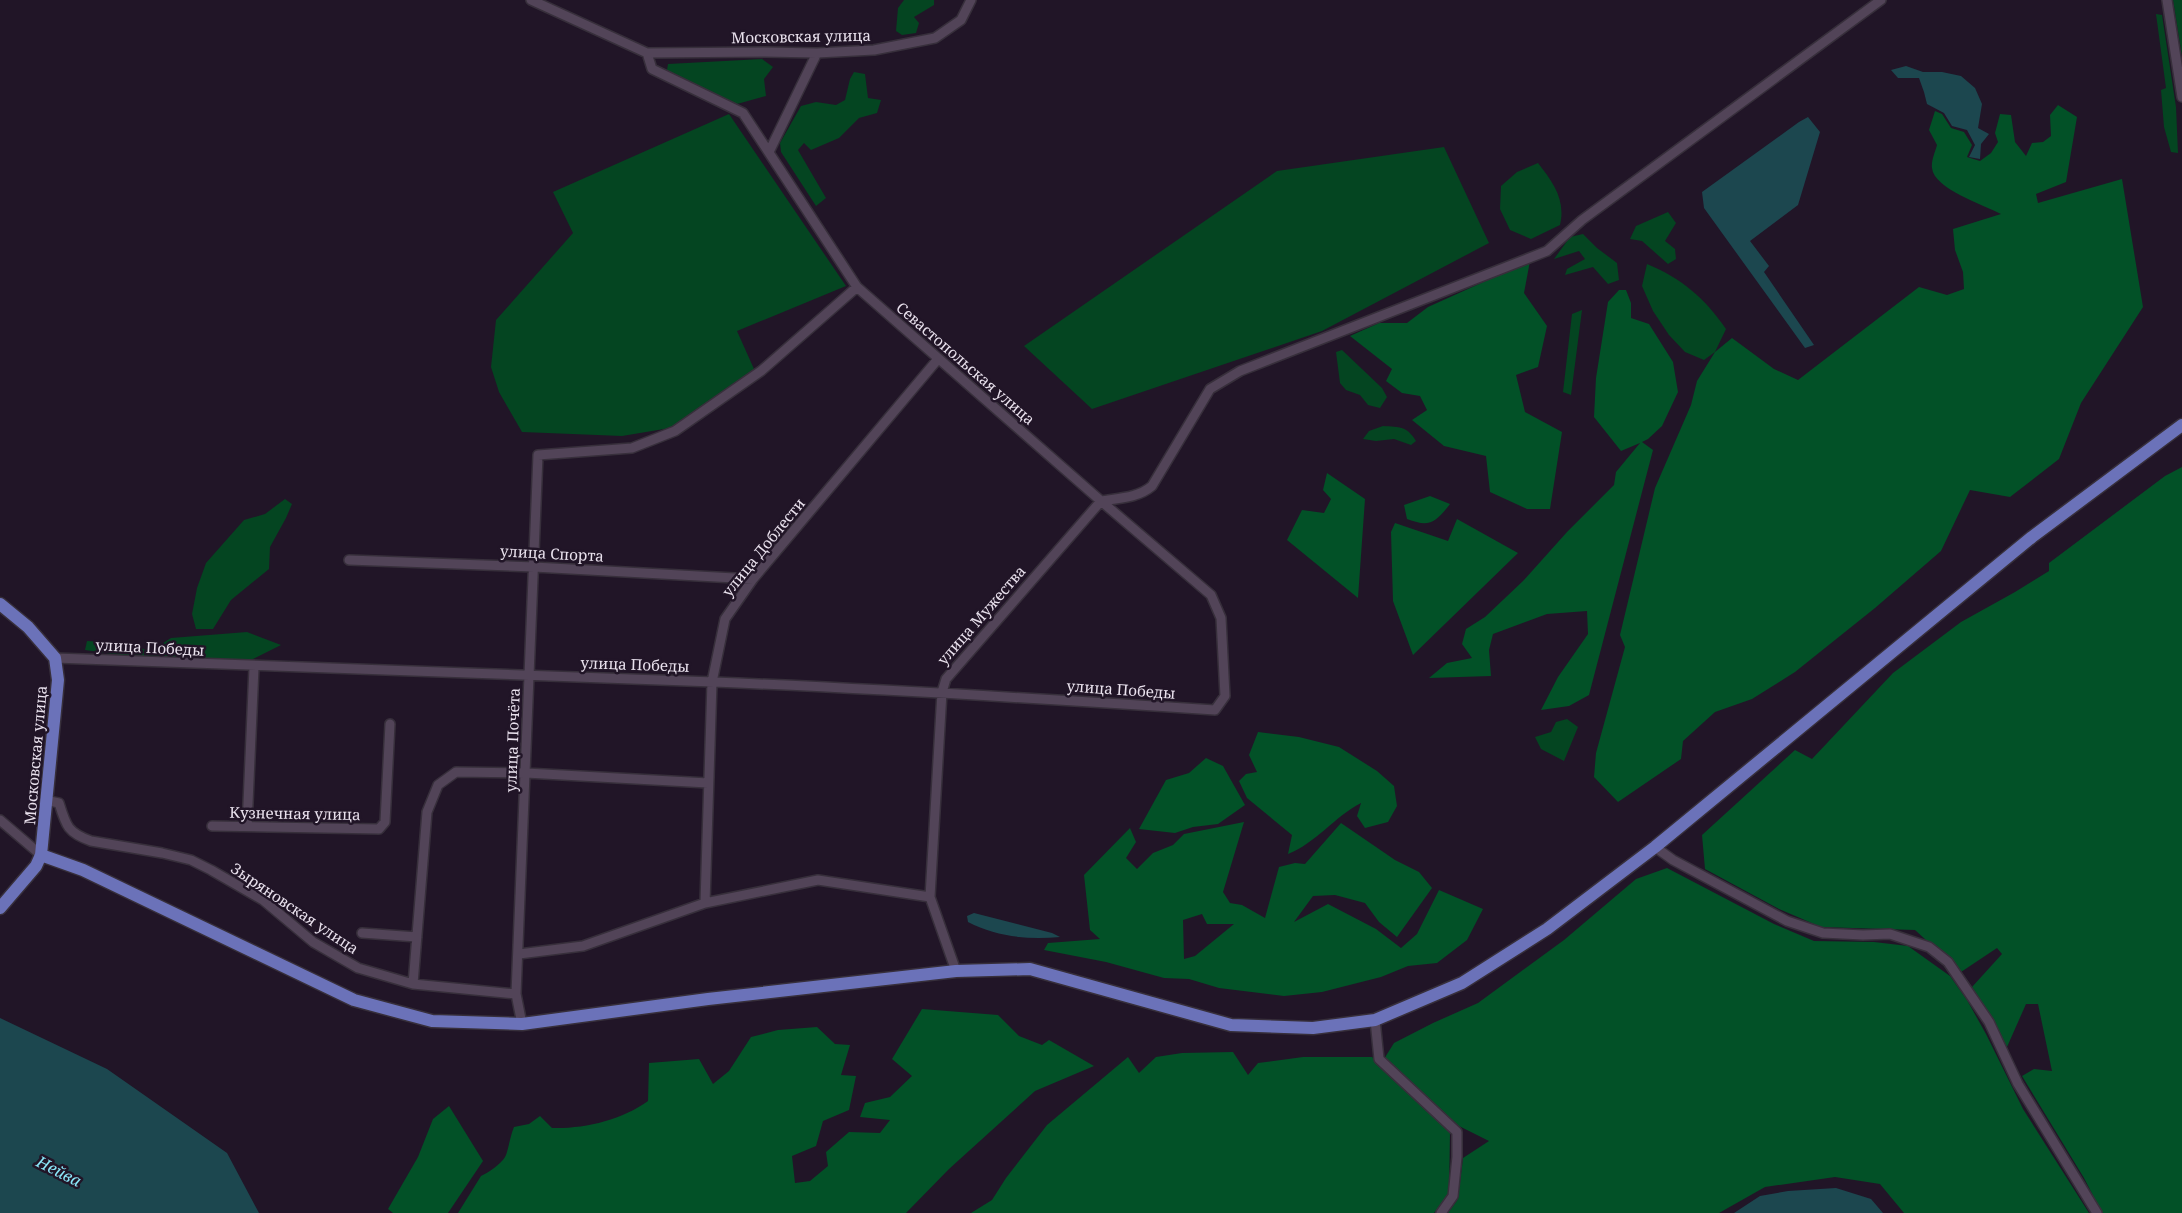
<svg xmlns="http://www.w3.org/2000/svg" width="2182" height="1213" font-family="'Noto Serif',serif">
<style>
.green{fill:#044521}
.forest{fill:#025127;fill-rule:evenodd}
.water{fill:#1c474f}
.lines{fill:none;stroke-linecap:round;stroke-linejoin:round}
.minor-casing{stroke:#372f3b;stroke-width:12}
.major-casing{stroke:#372f3b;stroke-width:15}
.minor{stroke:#524458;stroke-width:9}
.major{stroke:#6b72b9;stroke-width:12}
.labels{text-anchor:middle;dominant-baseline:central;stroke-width:5;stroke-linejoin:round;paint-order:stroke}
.street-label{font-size:15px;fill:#e9e1ed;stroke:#211527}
.water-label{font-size:16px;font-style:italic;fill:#8be7f9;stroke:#211527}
</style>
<rect width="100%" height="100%" fill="#211527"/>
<path class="green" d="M904 0H934V5L914 17 919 23 916 33 902 35 896 31 898 8Z
M2173 0H2182V56Z
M2156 14 2162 15 2176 107 2178 153 2171 152 2164 127 2161 90 2166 88Z
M762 59 773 67 764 79 766 96 737 104 667 70 668 64Z
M854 72 865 74 868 98 881 100 877 113 859 118 839 138 811 150 804 143 798 150 826 198 816 206 781 152 780 143 801 106 816 102 836 105 845 100 850 79Z
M729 114 846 286 737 331 754 369 670 428 622 436 522 432 499 392 491 367 496 320 573 233 553 192Z
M1444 147 1489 243 1322 331 1092 409 1024 346 1277 171Z
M1538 163C1553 182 1566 200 1560 225L1531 239 1510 230 1500 209 1501 186 1517 172Z
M1668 212 1676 223 1665 241 1675 249 1676 259 1668 264 1642 241 1630 239 1636 226Z
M1583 234 1597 248 1617 263 1619 280 1608 284 1593 267 1565 275 1567 269 1585 259 1579 251 1554 259 1570 237Z
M1647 264C1681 278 1705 298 1726 329L1715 352 1704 360 1685 352 1669 335 1653 311 1642 286Z
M1582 310 1571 395 1563 392 1572 314Z
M1342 350 1382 388 1387 397 1380 408 1368 405 1360 395 1346 390 1340 383 1336 352Z
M1383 426C1400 427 1407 426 1416 441L1411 445 1394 439 1376 441 1363 439 1369 431Z
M285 499 292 504 286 518 270 547 269 569 231 600 213 629H196L192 614 197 588 206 563 244 520 265 514Z
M247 632 281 645 247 662 141 658 85 650 87 641 134 644 149 652 171 638Z
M1567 719 1578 727 1564 761 1541 749 1535 737 1551 732 1556 722Z"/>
<path class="forest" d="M2058 105 2077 117 2066 182 2036 194 2038 203 2122 179 2143 307 2081 403 2059 459 2010 497 1970 490 1941 551 1875 608 1795 672 1752 699 1715 712 1683 741 1681 759 1618 802 1594 777 1596 753 1625 647 1620 635 1655 488 1691 405 1697 381 1715 352 1732 338 1774 369 1798 380 1919 287 1947 295 1964 289 1963 272 1955 250 1953 229 2001 214C1984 205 1934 189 1932 168 1931 161 1935 152 1937 145L1929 130 1935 111 1942 114 1951 128 1964 132 1972 145 1967 157 1980 161 1991 153 1998 142 1995 133 2000 114 2011 115 2015 142 2026 156 2032 143 2043 142 2051 136 2050 115Z
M1530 261 1524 293 1547 326 1538 367 1516 375 1525 412 1562 432 1550 509H1527L1490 492 1486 456 1444 446 1412 420 1427 410 1420 396 1402 393 1386 381 1392 369 1350 336 1379 323H1407L1428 307Z
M1619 290H1626L1631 303V318L1649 324 1673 362 1678 392 1662 426 1648 439 1642 442 1653 450 1589 695 1569 706 1541 710 1558 677 1588 634 1587 611 1547 614 1493 634 1489 650 1491 676 1429 678 1447 663 1472 658 1462 644 1466 629 1485 617 1523 581 1567 532 1614 485 1616 472 1640 443 1621 451 1594 417 1596 378 1608 302Z
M2182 467V1213H2102L2084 1178 2022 1076 2034 1069 2052 1071 2038 1004H2026L2007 1047 1972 987 2002 954 1997 948 1961 972 1915 930 1821 927 1779 909 1705 869 1702 835 1795 750 1812 759 1893 673 1961 622 2015 592 2049 571V563L2165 476Z
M1327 473 1365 499 1358 598 1287 540 1302 510 1324 513 1331 499 1323 490Z
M1430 496 1450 504C1436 522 1430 528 1407 519L1404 505Z
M1457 519 1518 553 1413 655 1393 601 1391 532 1395 523 1448 541Z
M1258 732 1299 737 1339 747 1377 771 1394 786 1397 806 1388 822 1365 828 1357 816 1361 803C1334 817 1316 843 1288 854L1292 835 1247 798 1239 781 1246 774 1257 772 1249 755Z
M1206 758 1223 766 1245 805 1218 824 1193 827 1175 833 1139 829 1166 780 1189 773Z
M1244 822 1223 892 1230 903 1242 905 1265 918 1279 867 1295 863 1305 864 1341 823 1395 860 1419 872 1432 888 1397 937 1379 922 1365 903 1335 895 1313 896 1294 922 1328 904 1376 929 1401 948 1417 934 1439 890 1483 909 1467 940 1437 963 1408 966 1381 977 1322 992 1284 996 1219 988 1189 979 1164 978 1106 962 1044 950 1048 943 1100 939 1090 930 1084 875 1130 828 1136 842 1126 858 1137 869 1153 853 1173 845 1184 834ZM1202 914 1207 924H1234L1195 956 1184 959 1183 920Z
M1667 868 1774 924 1814 941 1874 942 1908 946 1950 976 1967 1000 1986 1034 2023 1109 2089 1213H1904L1880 1184 1835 1177 1765 1187 1719 1213H1448L1458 1199 1463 1158 1489 1141 1459 1126 1384 1059 1394 1043 1433 1023 1478 1003 1564 940 1636 879Z
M922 1009 998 1015 1019 1036 1042 1045 1049 1040 1094 1066 1035 1091 949 1169 906 1213H458L481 1176C488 1173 501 1164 505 1157 508 1152 510 1136 514 1127L529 1124 540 1116 552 1128C584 1129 622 1120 648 1101L649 1063 699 1059 713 1084 729 1071 751 1037 778 1030 817 1027 835 1044 850 1045 841 1075 856 1076 849 1110 823 1121 816 1146 792 1156 795 1183 810 1181 828 1166 826 1152 849 1132 880 1133 890 1120 860 1117 865 1103 890 1097 912 1076 892 1059Z
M1233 1052 1248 1075 1258 1063 1303 1057H1372L1450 1132 1449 1194 1434 1213H971L992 1200 1006 1178 1047 1125 1128 1057 1139 1073 1156 1057 1182 1053Z
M449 1106 483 1161 448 1213H393L388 1209 418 1157 433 1119Z"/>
<path class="water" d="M1906 66 1923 72H1942L1961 76 1975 88 1982 104 1978 128 1989 134 1981 144 1980 159 1969 157 1975 145 1967 130 1952 126 1944 113 1927 104 1924 92 1919 78H1898L1891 70Z
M1808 117 1820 132 1798 205 1750 241 1769 266 1764 272 1814 345 1805 348 1704 208 1702 192 1799 122Z
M974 913 1052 933 1060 937C1029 940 997 937 968 922L967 916Z
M0 1018 107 1069 227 1153 259 1213H0Z
M1836 1188 1871 1199 1883 1213H1734L1760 1196 1788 1191Z"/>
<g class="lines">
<defs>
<path id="minor" d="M531 0 647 53 765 52 817 53 874 50 935 38 961 20 971 0
M2167 0 2182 97
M769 152 817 53
M349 560 534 567 753 579
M55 658C274 668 494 673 714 682 881 689 1048 699 1215 710L1225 696 1221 618 1211 595 1101 501 857 287 743 113 652 69 647 53
M45 800 59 803C66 826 68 833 91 841L162 853 191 860 211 870 263 900 313 942 358 968 413 984 516 994
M0 820 41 855
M212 826 379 829 385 822 390 724
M247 826 254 667
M1655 847 1673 860 1787 921 1823 933 1863 935 1890 934 1929 947 1948 962 1989 1022 2018 1084 2097 1213
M705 903 712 682 725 619 753 579 938 359
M362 933 417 937
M519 954 583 946 705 903 818 880 930 897
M956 971 930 897 942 692 946 679 1101 501C1119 498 1138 498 1152 486L1210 389 1240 371 1547 251 1582 220 1881 0
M413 984 427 812 438 785 456 772 526 773 708 783
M1375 1020 1379 1059 1457 1132V1157L1453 1196 1441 1213
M522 1024 516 994 538 455 632 448 675 431 761 371 857 287"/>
<path id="major" d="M0 604 28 627 55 658 58 680 41 855 36 866 0 908
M41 855 83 870 354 1000 432 1021 522 1024 708 999 956 971 1030 969 1231 1025 1313 1028 1375 1020 1462 983 1547 929 1655 847 2032 537 2182 425"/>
</defs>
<use href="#minor" class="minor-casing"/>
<use href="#major" class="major-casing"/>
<use href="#minor" class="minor"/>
<use href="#major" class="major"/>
</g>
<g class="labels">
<g class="street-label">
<text transform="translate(801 36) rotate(-1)">Московская улица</text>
<text transform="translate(966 363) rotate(41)">Севастопольская улица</text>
<text transform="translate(763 547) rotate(-51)">улица Доблести</text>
<text transform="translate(552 553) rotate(3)">улица Спорта</text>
<text transform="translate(981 615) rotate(-49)">улица Мужества</text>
<text transform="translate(150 647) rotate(3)">улица Победы</text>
<text transform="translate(635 664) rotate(2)">улица Победы</text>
<text transform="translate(1121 689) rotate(4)">улица Победы</text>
<text transform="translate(512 740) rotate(-88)">улица Почёта</text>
<text transform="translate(35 755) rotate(-85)">Московская улица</text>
<text transform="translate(295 813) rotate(1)">Кузнечная улица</text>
<text transform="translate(295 908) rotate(34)">Зыряновская улица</text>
</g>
<g class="water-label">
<text transform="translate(59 1171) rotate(27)">Нейва</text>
</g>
</g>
</svg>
